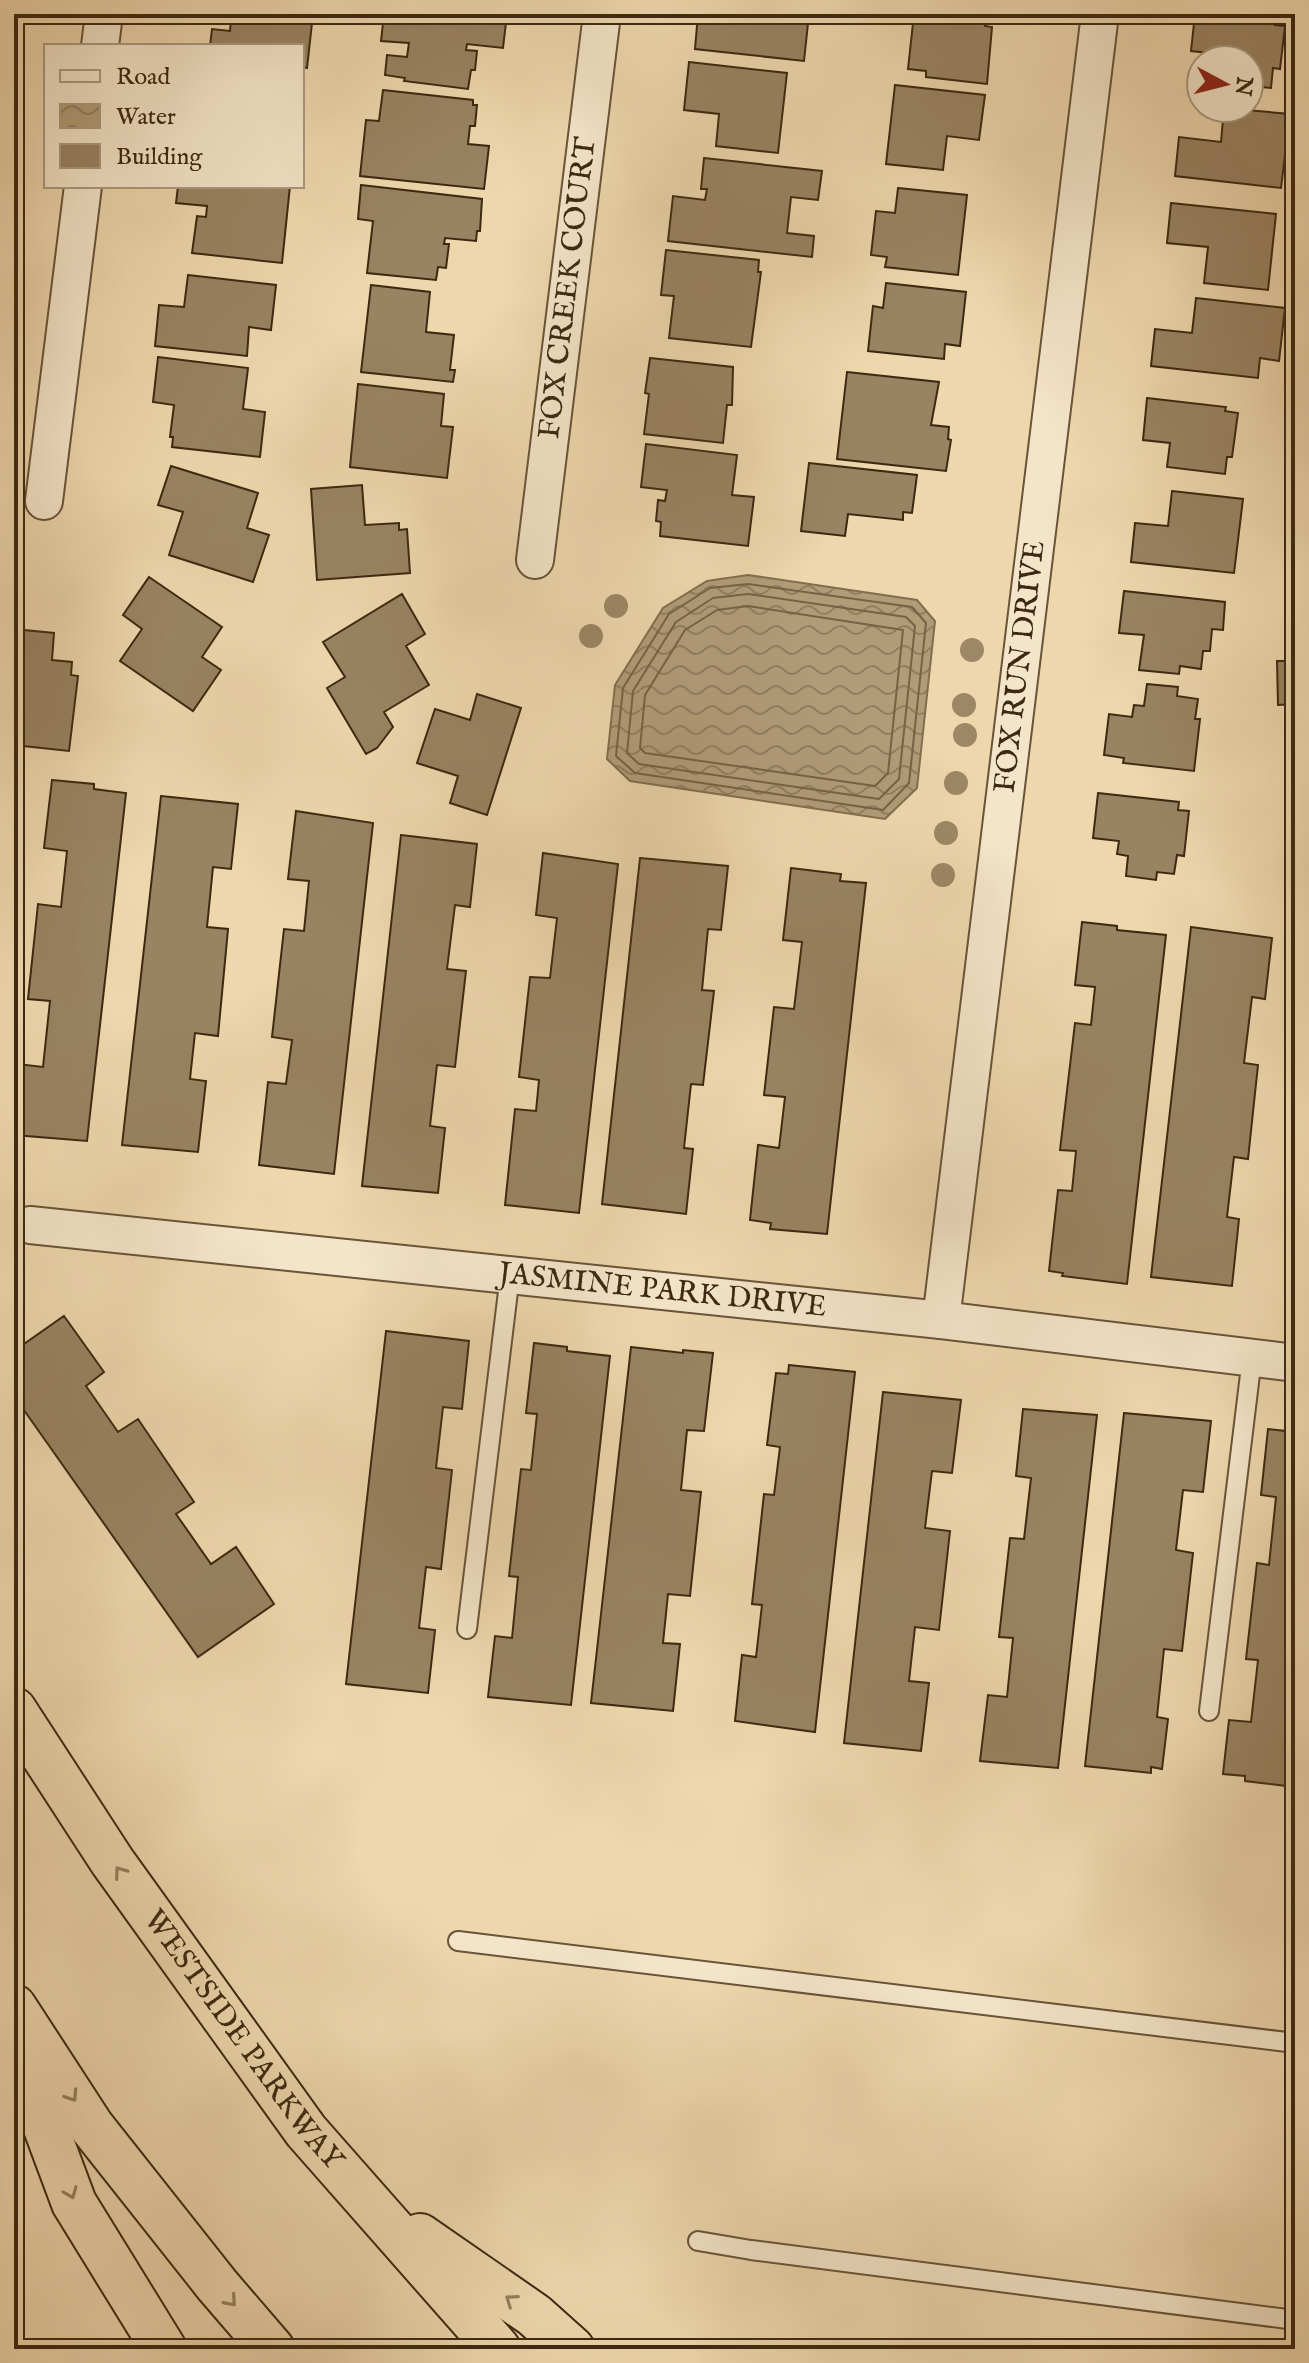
<svg xmlns="http://www.w3.org/2000/svg" width="1309" height="2363" font-family="'IM FELL English',serif">
<style>
.water{fill:url(#water-waves);stroke:#826e4f;stroke-width:2}
.lines{fill:none;stroke-linecap:round;stroke-linejoin:round}
.shore{stroke:#766244;stroke-width:2}
.building{fill:#998362;stroke:#3c2911;stroke-width:2}
.service-casing{stroke:#685438;stroke-width:22}
.minor-casing{stroke:#685438;stroke-width:40}
.motorway-casing{stroke:#3c2911;stroke-width:48}
.service{stroke:#f4e5ca;stroke-width:18}
.minor{stroke:#f4e5ca;stroke-width:36}
.motorway{stroke:#eed7ad;stroke-width:44}
.tree{fill:#9d8766}
.oneway{stroke:#95805f}
.labels{text-anchor:middle;dominant-baseline:central;stroke-width:7;stroke-linejoin:round;paint-order:stroke}
.street-label{font-size:30px;fill:#3c2911;stroke:#f4e5ca}
</style>
<defs>
<pattern id="water-waves" width="16" height="10" patternUnits="userSpaceOnUse" patternTransform="scale(2)"><rect width="16" height="10" fill="#b19c78"/><path d="M0 5q4-4 8 0t8 0" fill="none" stroke="#917f61"/></pattern>
</defs>
<rect width="100%" height="100%" fill="#eed7ad"/>
<filter id="stains"><feTurbulence type="fractalNoise" baseFrequency=".0025" numOctaves="4"/><feColorMatrix values="0 0 0 0 .2 0 0 0 0 .09 0 0 0 0 .02 0 0 0 .5 -.17"/></filter>
<radialGradient id="worn" r=".72"><stop offset=".6" stop-color="#630" stop-opacity="0"/><stop offset="1" stop-color="#630" stop-opacity=".3"/></radialGradient>
<path class="water" d="M748 575 917 600 935 621 917 788 885 819 630 781 607 759 615 685 663 608 707 581Z"/>
<g class="lines">
<path class="shore" d="M748 584 912 607 926 623 909 783 883 810 635 773 616 756 623 688 669 614 710 588Z
M748 594 906 617 915 626 899 779 879 799 639 764 627 753 633 691 676 622 713 598Z
M748 606 903 630 888 773 875 786 645 753 640 748 645 695 685 630 717 610Z"/>
</g>
<path class="building" d="M199 14H313L307 68 302 67V46H210L212 29 230 31 231 18Z
M384 14H507L503 48 467 44 466 50 477 51 475 70H471L468 89 404 81 405 78 385 75 387 55 407 57 409 43 381 41Z
M698 14H809L804 61 695 49Z
M914 14H987L985 26 992 27 987 84 926 77V71L908 69Z
M1195 14H1235L1275 19V25L1285 26 1280 69 1273 68 1271 88 1249 86V60H1218V54L1191 51Z
M689 62 787 73 778 153 716 146 719 114 684 110Z
M895 85 985 95 979 140 947 136 943 170 886 164Z
M383 90 473 100V105H477L475 126H470L468 144 489 146 484 189 360 176 366 120 379 121Z
M1224 108 1290 114 1281 188 1175 176 1179 137 1221 142Z
M704 158 822 171 818 200 791 197 787 233 814 236 812 257 668 241 673 196 705 200 707 189H701Z
M361 185 482 199 480 231H477L476 241 445 238 444 244H449L446 268 438 267 436 280 367 273 373 221 358 219Z
M178 186H290L282 263 192 253 197 216 206 217 207 206 176 203Z
M898 188 967 195 958 275 885 267 887 257 871 255 876 211 895 213Z
M1171 203 1276 214 1268 290 1204 283 1208 247 1167 243Z
M666 250 759 260 758 272H761L751 347 669 338 674 296 661 295Z
M188 275 276 285 271 330 249 327 247 356 155 346 159 305 184 307Z
M886 283 966 292 960 346 945 344 944 359 868 351 873 306 883 308Z
M371 285 430 292 426 332 454 335 450 370H455L453 382 361 372Z
M1196 298 1285 308 1279 361 1260 358 1258 378 1151 366 1155 329 1192 333Z
M158 357 248 368 243 409 265 412 260 457 172 447 173 437H170L174 405 153 402Z
M650 358 733 367 732 405H727L723 443 644 434 649 394 645 393Z
M847 372 939 382 931 425 949 427 948 439 951 440 946 471 837 459Z
M358 384 444 394 441 426 453 427 447 478 350 467Z
M1147 398 1226 407 1225 411 1238 413 1232 457H1227L1225 474 1167 467 1170 443 1143 440Z
M646 444 737 455 732 495 754 497 748 546 660 536 661 522 656 521 658 500 665 501 667 490 641 487Z
M809 463 917 475 912 513 903 512V520L848 514 845 536 801 531Z
M171 466 258 493 247 528 269 535 253 582 169 555 183 512 158 505Z
M362 485 365 525 399 523V530L407 529 410 573 317 580 311 489Z
M1172 491 1243 499 1234 573 1131 562 1135 523 1168 526Z
M149 577 222 627 202 657 221 670 193 711 120 661 142 629 123 615Z
M1124 591 1225 602 1223 630 1212 629 1210 651H1203L1201 669 1180 666 1179 674 1139 670 1144 635 1119 633Z
M402 594 425 634 406 646 429 685 384 712 393 727 377 748 366 754 327 688 345 677 323 642Z
M1293 626H1295V704L1278 705 1277 661H1294Z
M14 629 54 633 52 660 72 662 71 675 78 676 69 751 14 745Z
M1147 684 1178 687 1177 696 1198 699 1195 719H1200L1194 771 1123 763 1124 758 1104 755 1109 714 1132 717 1134 705 1144 706Z
M477 694 521 708 487 815 450 803 458 776 417 763 435 709 470 720Z
M52 780 94 784V789L126 793 87 1141 14 1135 18 1064 43 1067 50 1001 28 999 38 904 61 907 67 851 44 848Z
M1098 793 1179 802 1178 810 1189 811 1184 856 1177 855 1174 874 1157 872 1156 880 1126 876 1128 856 1117 854 1119 841 1093 838Z
M161 796 238 804 231 869 213 867 207 927 228 929 218 1036 195 1033 190 1079 206 1081 198 1152 122 1145Z
M296 811 373 823 334 1174 259 1165 268 1082 286 1084 292 1040 272 1037 284 929 304 931 309 881 288 879Z
M401 835 477 844 470 907 455 905 447 969 466 971 455 1067 437 1065 430 1126 445 1128 438 1193 362 1186Z
M543 853 618 864 579 1213 505 1205 515 1109 536 1111 539 1080 519 1077 530 977 550 978 557 918 536 915Z
M640 858 728 866 721 930 708 929 702 990 714 991 703 1085 691 1084 684 1148 693 1149 686 1214 602 1204Z
M791 868 841 874 840 881 866 883 827 1234 770 1229 771 1223 750 1220 758 1145 779 1148 785 1097 764 1095 774 1007 794 1009 802 942 783 940Z
M1082 922 1117 926V930L1166 935 1127 1284 1062 1276 1063 1273 1049 1271 1058 1190 1072 1191 1076 1151 1060 1150 1075 1023 1091 1025 1095 987 1075 985Z
M1191 927 1272 938 1265 999 1252 997 1244 1063 1258 1065 1248 1159 1234 1157 1227 1217 1239 1219 1232 1286 1151 1277Z
M64 1316 104 1372 86 1386 118 1432 138 1419 194 1502 176 1514 211 1564 236 1547 274 1604 198 1657 14 1396V1351Z
M386 1331 469 1341 462 1409 443 1407 436 1468 452 1470 441 1569 426 1567 419 1628 435 1630 428 1693 346 1684Z
M534 1343 567 1347V1351L610 1356 571 1705 488 1697 495 1636 512 1638 518 1577 509 1576 521 1469 531 1470 537 1414 526 1413Z
M631 1347 683 1353V1350L713 1353 704 1431 687 1430 681 1490 701 1492 690 1596 668 1594 663 1643 680 1644 673 1711 591 1703Z
M789 1365 855 1372 815 1732 735 1721 742 1655 756 1657 762 1605 752 1604 764 1494 774 1495 780 1447 767 1445 776 1373 788 1374Z
M883 1392 961 1400 952 1473 932 1471 925 1528 950 1531 939 1630 915 1627 909 1681 929 1683 921 1751 844 1743Z
M1023 1409 1097 1415 1058 1768 980 1761 988 1695 1007 1697 1013 1638 999 1637 1010 1538 1024 1539 1031 1478 1016 1476Z
M1124 1413 1211 1421 1203 1492 1183 1490 1176 1550 1193 1553 1182 1651 1164 1649 1157 1717 1168 1719 1162 1769 1151 1767V1773L1085 1766Z
M1268 1429 1295 1432V1787L1245 1781V1776L1223 1774 1229 1720 1251 1722 1258 1660 1246 1659 1257 1563 1269 1565 1276 1497 1261 1495Z"/>
<g class="lines">
<defs>
<path id="service" d="M467 1629 510 1275
M1209 1711 1252 1358
M458 1941 1295 2043
M698 2241 751 2250 1295 2320"/>
<g id="minor">
<path d="M100 46 104 14"/>
<path d="M44 501 83 186"/>
<path id="s1" d="M535 560 602 14"/>
<path id="s2" d="M30 1225 941 1320 1295 1363"/>
<path id="s3" d="M941 1320 1100 14"/>
</g>
<g id="motorway">
<path id="s4" d="M14 1710 112 1861 306 2131 498 2349"/>
<path d="M14 2007 92 2127 217 2285 272 2349"/>
<path d="M14 2042 74 2203 164 2349"/>
<path d="M420 2236 534 2315 572 2349"/>
</g>
</defs>
<use href="#service" class="service-casing"/>
<use href="#minor" class="minor-casing"/>
<use href="#motorway" class="motorway-casing"/>
<use href="#service" class="service"/>
<use href="#minor" class="minor"/>
<use href="#motorway" class="motorway"/>
</g>
<g class="tree">
<circle cx="616" cy="606" r="12"/>
<circle cx="591" cy="636" r="12"/>
<circle cx="972" cy="650" r="12"/>
<circle cx="964" cy="705" r="12"/>
<circle cx="965" cy="735" r="12"/>
<circle cx="956" cy="783" r="12"/>
<circle cx="946" cy="833" r="12"/>
<circle cx="943" cy="875" r="12"/>
</g>
<defs><path id="oneway-chevron" d="M-2-3.5L2.5 0L-2 3.5" fill="none" stroke-width="1.6" stroke-linecap="round" stroke-linejoin="round" transform="scale(2)"/></defs>
<g class="oneway">
<use href="#oneway-chevron" transform="translate(120 1872) rotate(-126)"/>
<use href="#oneway-chevron" transform="translate(72 2096) rotate(57)"/>
<use href="#oneway-chevron" transform="translate(71 2193) rotate(68)"/>
<use href="#oneway-chevron" transform="translate(511 2300) rotate(-145)"/>
<use href="#oneway-chevron" transform="translate(231 2301) rotate(49)"/>
</g>
<g class="labels">
<g class="street-label">
<text stroke="none"><textPath href="#s1" startOffset="274">FOX CREEK COURT</textPath></text>
<text stroke="none"><textPath href="#s3" startOffset="658">FOX RUN DRIVE</textPath></text>
<text stroke="none"><textPath href="#s2" startOffset="636">JASMINE PARK DRIVE</textPath></text>
<text stroke="none"><textPath href="#s4" startOffset="402">WESTSIDE PARKWAY</textPath></text>
</g>
</g>
<rect width="1309" height="2363" fill="none" stroke="#eed7ad" stroke-width="48"/>
<rect x="16" y="16" width="1277" height="2331" fill="none" stroke="#3c2911" stroke-width="4"/>
<rect x="24" y="24" width="1261" height="2315" fill="none" stroke="#3c2911" stroke-width="2"/>
<rect x="44" y="44" width="260" height="144" fill="#f4e5ca" stroke="#aa9a80" stroke-width="2"/>
<rect x="60" y="70" width="40" height="12" fill="#f4e5ca" stroke="#aa9a80" stroke-width="2"/>
<text x="116" y="84" font-size="24" fill="#3c2911">Road</text>
<rect x="60" y="104" width="40" height="24" fill="url(#water-waves)" stroke="#aa9a80" stroke-width="2"/>
<text x="116" y="124" font-size="24" fill="#3c2911">Water</text>
<rect x="60" y="144" width="40" height="24" fill="#998362" stroke="#aa9a80" stroke-width="2"/>
<text x="116" y="164" font-size="24" fill="#3c2911">Building</text>
<g transform="translate(1225 84) rotate(97)"><circle r="38" fill="#f4e5ca" stroke="#aa9a80" stroke-width="2"/>
<path d="M0-6L14 30L0 20L-14 30Z" fill="#8f2418"/>
<text y="-12" font-size="22" font-weight="bold" text-anchor="middle" fill="#3c2911">N</text>
</g>
<rect width="100%" height="100%" filter="url(#stains)"/>
<rect width="100%" height="100%" fill="url(#worn)"/>
</svg>
